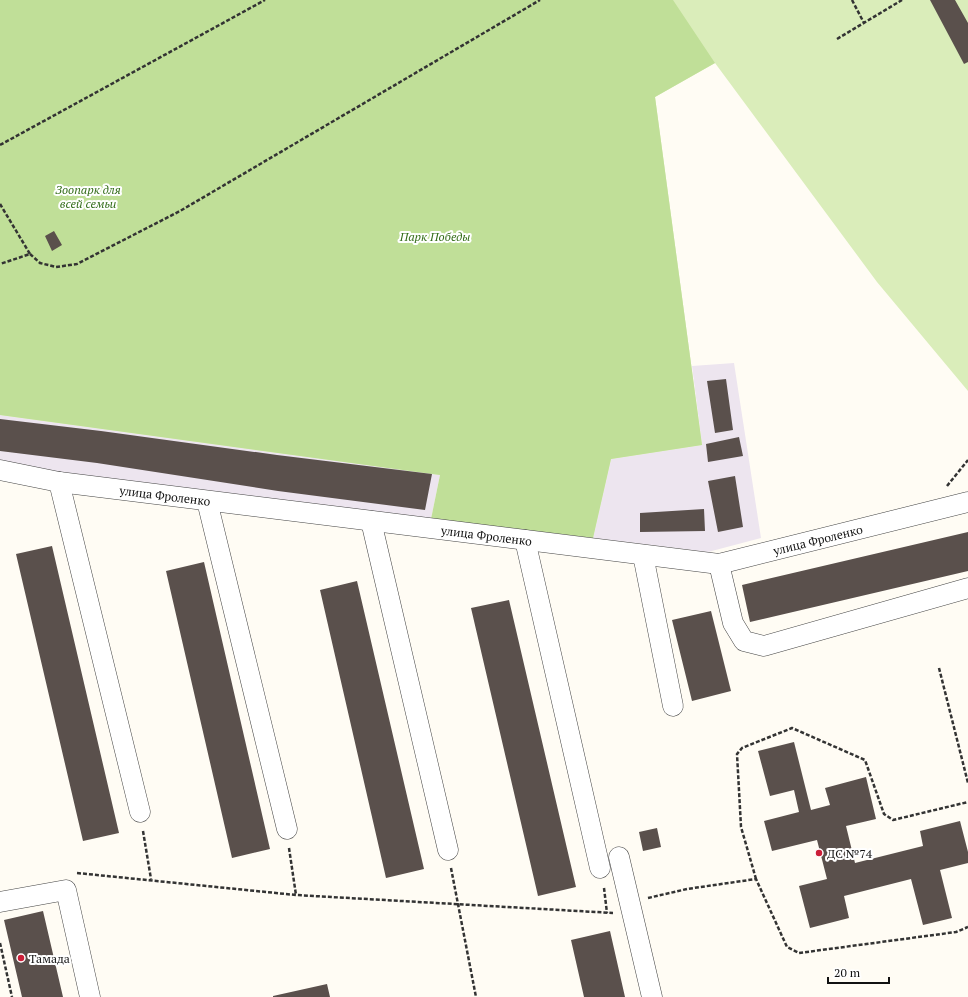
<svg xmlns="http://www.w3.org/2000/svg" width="968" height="997" font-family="'PT Serif',serif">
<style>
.industrial{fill:#ede5ef}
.green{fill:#daedba}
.forest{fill:#c0df98}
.building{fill:#5a504c}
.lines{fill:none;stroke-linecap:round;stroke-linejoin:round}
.minor-casing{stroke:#444;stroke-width:21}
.path{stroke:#333;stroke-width:2.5;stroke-dasharray:4 2;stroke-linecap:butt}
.minor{stroke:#fff;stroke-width:20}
.poi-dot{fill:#cb1e38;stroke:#fff;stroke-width:1.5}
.labels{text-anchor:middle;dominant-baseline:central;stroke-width:4;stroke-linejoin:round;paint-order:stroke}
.park-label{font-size:12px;font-style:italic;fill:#356e1b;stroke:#fff}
.street-label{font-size:12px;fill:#111;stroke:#fff}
.poi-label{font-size:12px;fill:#111;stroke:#fff;text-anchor:start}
</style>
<rect width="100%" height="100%" fill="#fffcf4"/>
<path class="industrial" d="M734 363 761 538 708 552 593 538 611 459 702 445 692 366Z
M0 415 440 475 431 519 68 476 0 460Z"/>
<path class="green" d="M0 0H968V391L877 282 715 63 655 97 702 445 611 459 593 538 440 475 0 415Z"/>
<path class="forest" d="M0 0H673L715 63 655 97 702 445 611 459 593 538 431 519 440 475 0 415Z"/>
<path class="building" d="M930 0H955L968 23V62L964 64Z
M54 231 62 245 52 251 45 236Z
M726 379 733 430 715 433 707 381Z
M0 419 101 431 277 455 432 474 425 510 278 491 97 463 0 451Z
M739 437 743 456 708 462 706 444Z
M735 476 743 527 718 532 708 481Z
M704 509 705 531 640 532V513Z
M968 532V571L750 622 742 585Z
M52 546 119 833 83 841 16 554Z
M204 562 270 849 232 858 166 571Z
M357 581 424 869 386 878 320 590Z
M509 600 576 887 538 896 471 608Z
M711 611 731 691 692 701 672 620Z
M794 742 811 810 830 805 825 788 866 777 876 819 846 826 855 863 923 846 920 831 960 821 968 852V863L940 870 952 918 923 925 911 879 844 896 849 918 810 928 799 886 827 879 817 840 772 851 764 821 799 812 794 790 770 796 758 751Z
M657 828 661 847 643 851 639 832Z
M43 911 63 997H22L4 920Z
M610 931 625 997H584L571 940Z
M327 984 330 997H273V996Z"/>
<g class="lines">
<defs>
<g id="minor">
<path id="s1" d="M0 470 59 482 719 564 968 502"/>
<path d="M59 482 140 812"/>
<path d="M207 501 287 829"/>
<path d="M371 521 448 850"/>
<path d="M525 540 600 868"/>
<path d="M643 555 673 706"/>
<path d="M719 564 733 623 744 641 764 646 968 588"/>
<path d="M619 857 652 997"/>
<path d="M0 902 66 890 90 997"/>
</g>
</defs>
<use href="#minor" class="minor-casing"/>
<path class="path" d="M852 0 864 23
M837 39 902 0
M0 145 265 0
M0 204 30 254 0 264
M30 254 40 263 56 267 77 264 180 211 540 0
M947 486 968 460
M939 668 968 783
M143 831 151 879
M289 848 296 895
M451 868 476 997
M77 873 296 895 613 913
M756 879 741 827 737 754 742 748 792 728 865 760 884 814 893 820 968 802
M604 888 607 913
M648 898 687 889 756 879 787 947 799 953 956 932 968 927
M0 943 12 997"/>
<use href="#minor" class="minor"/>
</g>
<g class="poi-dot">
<circle cx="819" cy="853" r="4"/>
<circle cx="21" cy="958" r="4"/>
</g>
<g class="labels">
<g class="park-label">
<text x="88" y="189">Зоопарк для<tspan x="88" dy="14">всей семьи</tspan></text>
<text x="435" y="236">Парк Победы</text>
</g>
<g class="street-label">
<text stroke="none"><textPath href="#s1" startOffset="167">улица Фроленко</textPath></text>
<text stroke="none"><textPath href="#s1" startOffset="491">улица Фроленко</textPath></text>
<text stroke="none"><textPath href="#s1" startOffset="827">улица Фроленко</textPath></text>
</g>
<g class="poi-label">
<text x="827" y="853">ДС №74</text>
<text x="29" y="958">Тамада</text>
</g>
</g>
<path d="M828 977v6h61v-6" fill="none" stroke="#111111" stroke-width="2"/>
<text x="834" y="977" font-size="12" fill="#111111" stroke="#ffffff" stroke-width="3" paint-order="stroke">20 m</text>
</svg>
